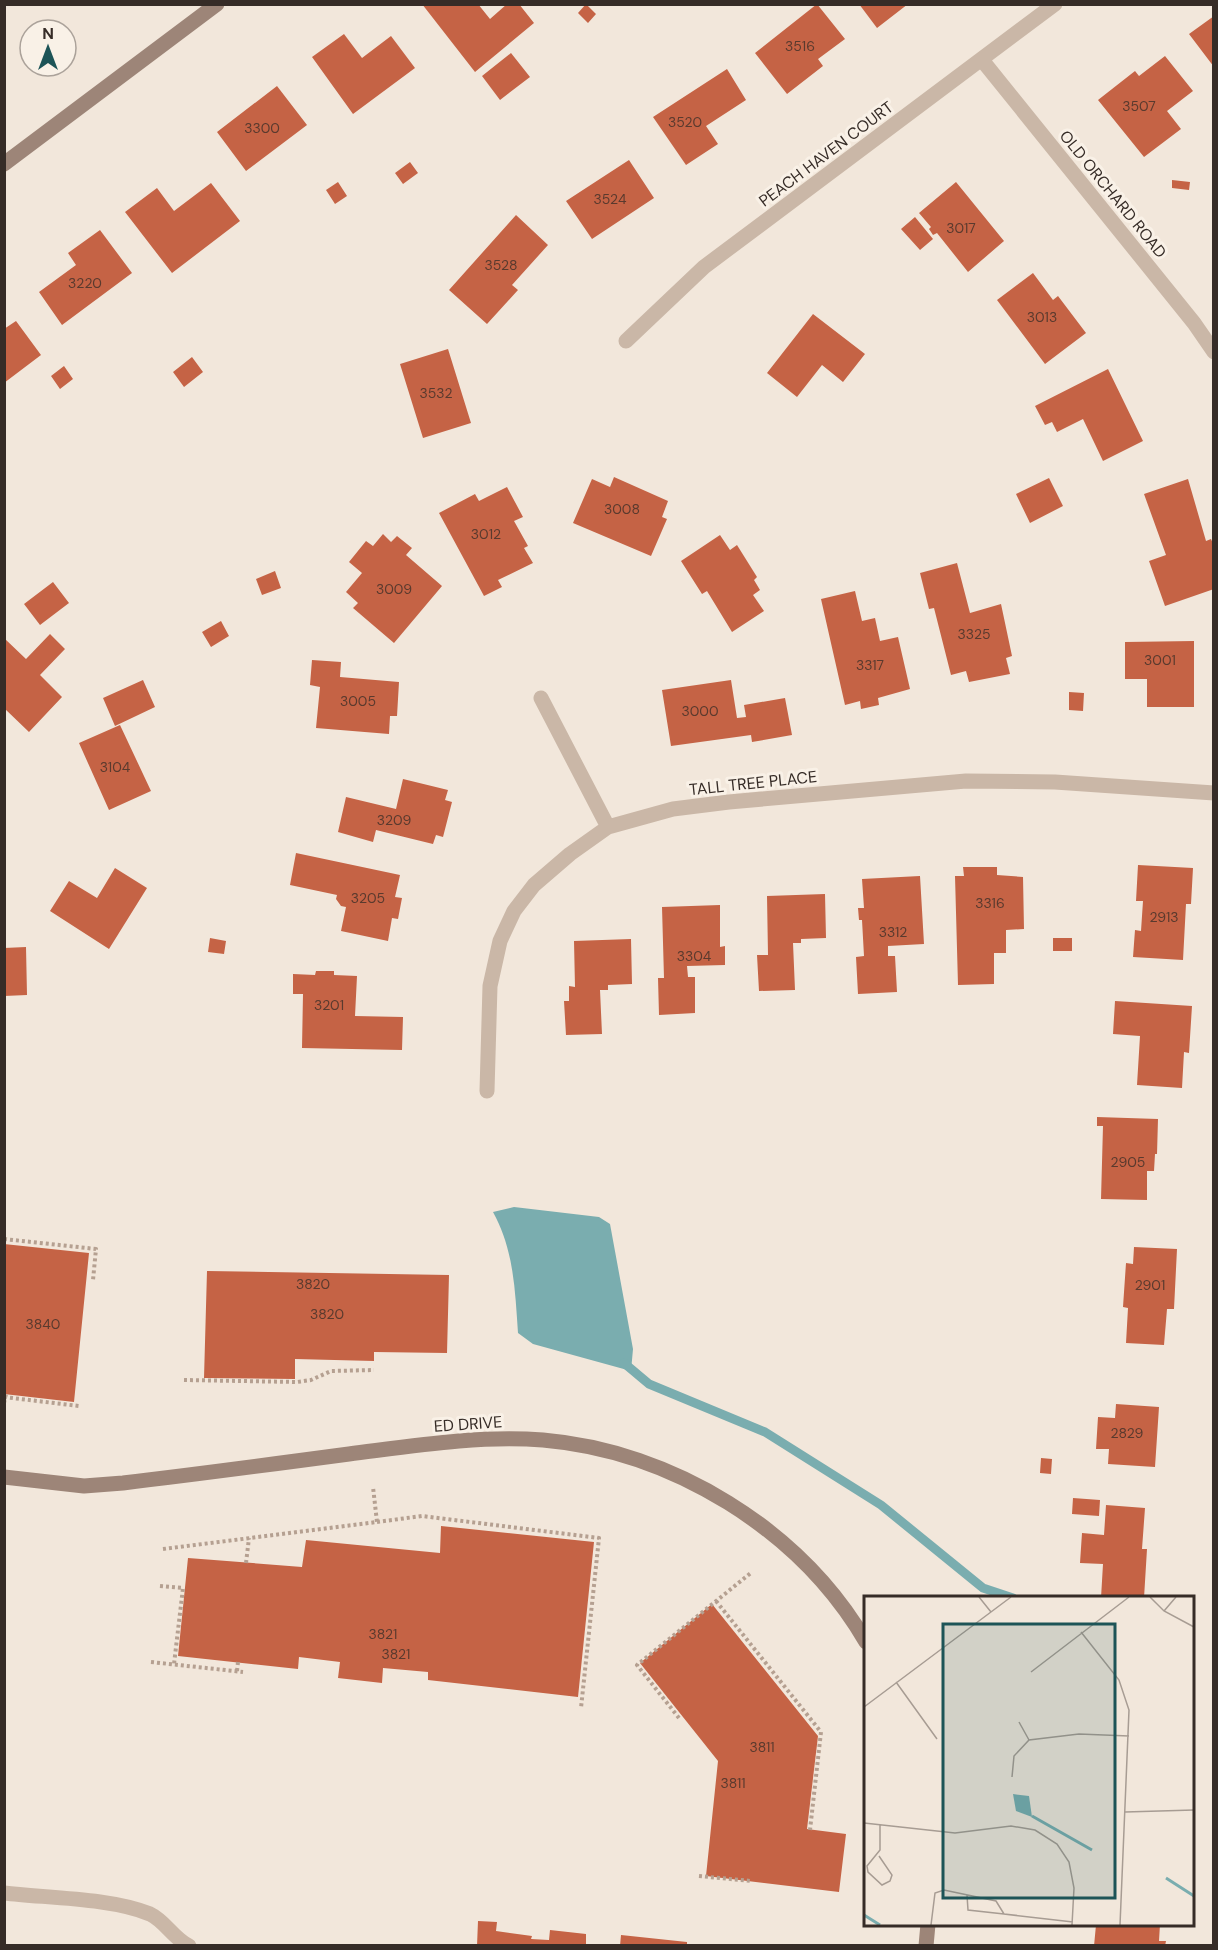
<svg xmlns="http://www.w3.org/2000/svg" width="1218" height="1950" font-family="'DM Sans',sans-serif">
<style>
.water{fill:#7aadaf}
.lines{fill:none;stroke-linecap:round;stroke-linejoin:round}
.stream{stroke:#7aadaf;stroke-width:9}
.building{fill:#c56345}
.path{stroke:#b5a091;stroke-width:4;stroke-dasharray:3 3;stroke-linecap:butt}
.lane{stroke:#cab7a7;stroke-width:15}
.street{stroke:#cab7a7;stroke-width:15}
.secondary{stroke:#9d8578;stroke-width:15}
.labels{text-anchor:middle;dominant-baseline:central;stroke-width:6;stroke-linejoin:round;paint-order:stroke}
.number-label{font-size:14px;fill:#5a3a2e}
.street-label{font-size:16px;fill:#362c27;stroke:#f9f1e7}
.inset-river{fill:none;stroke:#7aadaf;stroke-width:3}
.inset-road{fill:none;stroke:#a79c93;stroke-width:1.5}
.view{fill:#1d5457;fill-opacity:0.15;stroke:#1d5457;stroke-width:3}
.inset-edge{fill:none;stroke:#362c27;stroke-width:3}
</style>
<rect width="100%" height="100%" fill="#f2e7db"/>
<path class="water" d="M514 1207 599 1217 610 1224 633 1349 631 1371 533 1344 518 1333C515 1290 514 1250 493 1212Z"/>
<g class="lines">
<path class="stream" d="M624 1363 649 1384 765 1432 881 1505 983 1588 1013 1598"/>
</g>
<path class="building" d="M422 4H478L490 19 507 4H519L534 23 475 72Z
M586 4 596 14 588 23 578 13Z
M817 4 845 39 818 59 823 66 787 94 755 53Z
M859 4H908L877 28Z
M1214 16V67L1189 34Z
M344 34 362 58 391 36 415 68 353 114 312 57Z
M511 53 530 77 500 100 482 76Z
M1165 56 1193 91 1167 111 1181 129 1144 157 1098 100 1135 71 1139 76Z
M727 69 746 100 706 126 718 144 686 165 653 117Z
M277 86 307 125 246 171 217 132Z
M629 160 654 198 592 239 566 201Z
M410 162 418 173 403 184 395 173Z
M1172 180 1190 182 1189 190 1172 188Z
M338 182 347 196 335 204 326 190Z
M956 182 1004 241 968 272 937 233 933 235 929 229 931 227 919 213Z
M211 183 240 221 172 273 125 212 157 188 174 211Z
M516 215 548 245 512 285 518 290 487 324 449 290Z
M915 217 933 239 920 250 901 229Z
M100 230 132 273 62 325 39 292 76 265 68 253Z
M1033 273 1053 300 1058 296 1086 333 1045 364 997 300Z
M813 314 865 354 843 382 822 365 797 397 767 373Z
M16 321 41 355 4 383V329Z
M448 349 471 423 423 438 400 364Z
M192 357 203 372 184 387 173 372Z
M64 366 73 379 60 389 51 376Z
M1108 369 1143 441 1103 461 1083 419 1057 432 1052 422 1045 425 1035 406Z
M614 477 668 501 662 517 667 519 651 556 573 523 592 479 610 487Z
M1049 478 1063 506 1030 523 1016 494Z
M1188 479 1206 541 1211 539 1214 546V589L1165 606 1149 561 1166 555 1144 494Z
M507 487 523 517 514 521 528 546 524 548 533 563 498 580 502 587 484 596 439 513 475 494 479 501Z
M383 534 391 542 397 536 412 548 406 555 442 586 394 643 353 608 358 603 346 592 362 573 349 562 366 541 373 546Z
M720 535 730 550 737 545 757 577 754 580 760 590 753 595 764 611 732 632 707 591 702 594 681 561Z
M957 563 970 613 1001 604 1012 656 1006 658 1010 674 969 682 966 671 951 675 934 608 929 609 920 573Z
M275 571 281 588 262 595 256 579Z
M53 582 69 603 40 625 24 604Z
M855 591 862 621 875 618 880 641 898 637 910 689 878 698 879 705 861 709 860 701 845 705 821 599Z
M221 621 229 636 211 647 202 632Z
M50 634 65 649 40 675 62 697 29 732 4 708V638L26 659Z
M1194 641V707H1147V679H1125V642Z
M312 660 341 662 340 677 399 682 397 716H390L389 734 316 728 320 687 310 685Z
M143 680 155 707 115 726 103 698Z
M731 680 737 718 746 717 744 705 785 698 792 735 752 742 751 735 671 746 662 690Z
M1069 692 1084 693 1083 711 1069 710Z
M120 725 151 791 109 810 79 743Z
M403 779 448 790 445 800 452 802 443 837 436 835 433 844 376 830 373 842 338 832 346 797 396 809Z
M296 853 400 875 395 897 402 898 398 919 392 918 388 941 341 931 346 907 341 906 336 899 337 895 290 885Z
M1138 865 1193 868 1191 904H1186L1183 960 1133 957 1135 930 1141 931 1143 901H1136Z
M963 867H997V875L1023 877 1024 929 1006 930V953H994V984L958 985 955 876H964Z
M115 868 147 888 109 949 50 911 69 881 97 898Z
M920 876 924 944 888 946V956H895L897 992 858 994 856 957 864 956 862 920H859L858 908H864L862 879Z
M825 894 826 938 801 939V943H793L795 990 759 991 757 955H768L767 896Z
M720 905V947L725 946V965L687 966 688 977H695V1013L659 1015 658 978H664L662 907Z
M210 938 226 941 224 954 208 952Z
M1053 938H1072V951H1053Z
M631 939 632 984 608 985V990H600L602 1034 566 1035 564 1001H569V986L575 987 574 941Z
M26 947 27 995 4 996V948Z
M316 971H334V975L357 976 355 1016 403 1017 402 1050 302 1048 303 994H293V974L315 975Z
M1115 1001 1192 1006 1189 1053 1184 1052 1182 1088 1137 1085 1140 1036 1113 1034Z
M1097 1117 1158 1119 1157 1154H1155L1154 1171H1147V1200L1101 1199 1103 1126H1097Z
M4 1244 89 1253 74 1402 4 1394Z
M1134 1247 1177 1249 1174 1309H1167L1164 1345 1126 1343 1128 1308 1123 1307 1126 1263 1133 1264Z
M207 1271 449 1275 447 1353 374 1352V1361L295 1359V1379L204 1378Z
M1116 1404 1159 1407 1155 1467 1108 1464 1109 1449H1096L1098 1417 1115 1418Z
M1041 1458 1052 1459 1051 1474 1040 1473Z
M1073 1498 1100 1500 1099 1516 1072 1514Z
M1106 1505 1145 1508 1142 1549H1147L1144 1598H1101L1103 1564 1080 1563 1082 1533 1104 1535Z
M441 1526 594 1542 578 1697 428 1680V1672L383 1668 382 1683 338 1678 340 1662 299 1657 298 1669 178 1656 188 1558 302 1567 306 1540 440 1553Z
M712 1604 818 1736 807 1829 846 1834 839 1892 706 1876 718 1761 640 1663Z
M478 1921 497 1922 496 1931 532 1936 531 1939 549 1940 550 1930 586 1934V1946H477Z
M1116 1924H1160L1159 1941H1166L1165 1946H1094L1096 1925Z
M621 1935 687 1942V1946H620Z"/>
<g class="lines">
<path class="path" d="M4 1239 96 1249 93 1280
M184 1380 297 1382 311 1380 331 1371 374 1370
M4 1397 79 1406
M4 1403 6 1394
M377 1522 422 1516 599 1538 581 1708
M163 1549 377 1522 373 1487
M246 1563 249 1538
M160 1586 183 1588 174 1664
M716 1601 821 1732 810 1830
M151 1662 243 1672
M237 1671 238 1662
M679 1718 637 1665 752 1572
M699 1876 751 1881"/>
<path class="lane" d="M4 1893C47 1898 112 1898 150 1914 165 1921 173 1938 189 1946"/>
<path class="street" d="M982 60 1194 323 1214 352
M626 341 704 267 1055 4
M541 698 608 827
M487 1091 490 986 500 941 514 911 534 885 570 854 608 827 673 809 729 802 966 781 1055 782 1214 793"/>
<path class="secondary" d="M4 164 217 4
M4 1477 84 1486 123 1483C199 1474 274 1464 349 1454 412 1446 478 1435 543 1440 672 1451 800 1529 866 1642
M926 1946 928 1924"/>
</g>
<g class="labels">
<g class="number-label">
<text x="800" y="46">3516</text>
<text x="1139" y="106">3507</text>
<text x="685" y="122">3520</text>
<text x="262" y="128">3300</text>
<text x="610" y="199">3524</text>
<text x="961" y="228">3017</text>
<text x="501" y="265">3528</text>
<text x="85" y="283">3220</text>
<text x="1042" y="317">3013</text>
<text x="436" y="393">3532</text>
<text x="622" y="509">3008</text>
<text x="486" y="534">3012</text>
<text x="394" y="589">3009</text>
<text x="974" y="634">3325</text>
<text x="1160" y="660">3001</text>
<text x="870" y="665">3317</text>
<text x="358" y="701">3005</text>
<text x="700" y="711">3000</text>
<text x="115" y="767">3104</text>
<text x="394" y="820">3209</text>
<text x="368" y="898">3205</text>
<text x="990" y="903">3316</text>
<text x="1164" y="917">2913</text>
<text x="893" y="932">3312</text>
<text x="694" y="956">3304</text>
<text x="329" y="1005">3201</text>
<text x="1128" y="1162">2905</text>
<text x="313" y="1284">3820</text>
<text x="1150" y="1285">2901</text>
<text x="327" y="1314">3820</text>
<text x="43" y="1324">3840</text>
<text x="1127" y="1433">2829</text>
<text x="383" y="1634">3821</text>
<text x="396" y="1654">3821</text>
<text x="762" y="1747">3811</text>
<text x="733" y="1783">3811</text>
</g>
<g class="street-label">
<text transform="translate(826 154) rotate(-37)">PEACH HAVEN COURT</text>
<text transform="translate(1113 194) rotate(51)">OLD ORCHARD ROAD</text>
<text transform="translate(753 783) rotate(-6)">TALL TREE PLACE</text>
<text transform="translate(468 1424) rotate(-4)">ED DRIVE</text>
</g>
</g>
<g transform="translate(864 1596)">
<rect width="330" height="330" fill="#f2e7db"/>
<path d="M149 198 165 200 168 221 152 215Z" fill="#7aadaf"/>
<path class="inset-river" d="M168 220 228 254M302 282 330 300M0 319 16 329"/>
<path class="inset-road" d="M115 1 127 16M286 1 300 15 330 31M300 15 312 1M217 36 255 84 265 114 256 329M167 76 265 1M32 86 73 143M0 111 147 1M155 126 165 144M148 181 150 160 165 144 215 138 265 140M261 216 330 214M0 227 91 237 147 230 171 234 193 248 205 266 210 292 208 329M15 260 28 279 26 285 18 289 4 276 3 270 16 254V229M103 299 104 314 140 318M67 329 71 297 80 294 132 305 140 318 209 326"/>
<path class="view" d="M79 28H251V302H79Z"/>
<rect width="330" height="330" class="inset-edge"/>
</g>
<rect width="1218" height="1950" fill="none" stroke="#362c27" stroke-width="12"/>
<g transform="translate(48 48)"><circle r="28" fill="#f9f1e7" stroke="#aba29a" stroke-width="1.5"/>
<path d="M0-4.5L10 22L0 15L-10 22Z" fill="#1d5457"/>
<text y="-9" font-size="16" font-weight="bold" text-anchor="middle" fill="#362c27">N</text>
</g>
</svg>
